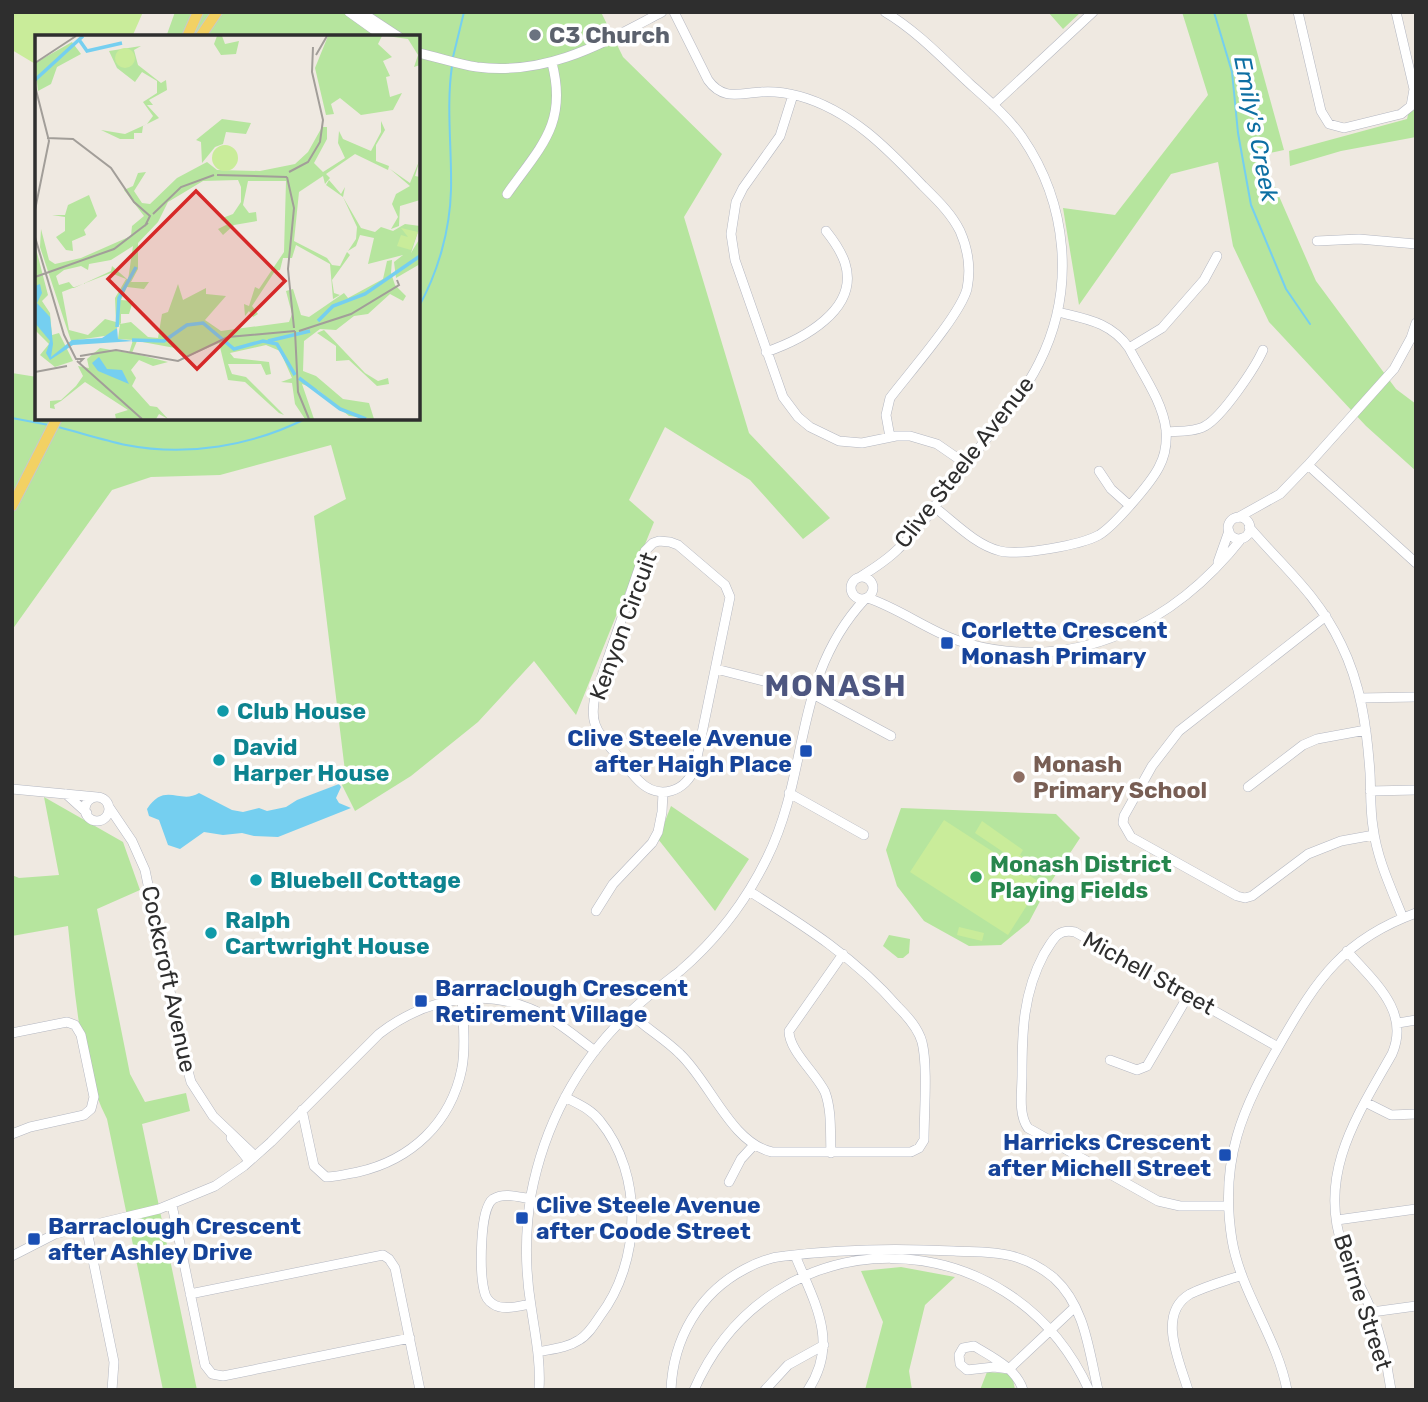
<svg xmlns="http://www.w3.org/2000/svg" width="1428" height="1402" font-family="Rubik,sans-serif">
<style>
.green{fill:#b6e59e}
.pitch{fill:#c9ec9a}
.water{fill:#75cff0}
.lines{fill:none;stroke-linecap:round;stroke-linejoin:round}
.stream{stroke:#75cff0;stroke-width:2}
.minor-casing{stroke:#b4b7c1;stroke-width:10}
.major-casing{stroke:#c9c9c9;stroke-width:12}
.minor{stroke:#fff;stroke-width:9}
.major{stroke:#f2d163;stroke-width:10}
.worship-dot{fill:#6b7280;stroke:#fff;stroke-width:2.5}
.transit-dot{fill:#1a4fb4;stroke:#fff;stroke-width:2.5}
.culture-dot{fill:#0f9aa8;stroke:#fff;stroke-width:2.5}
.education-dot{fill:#8d6e63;stroke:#fff;stroke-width:2.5}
.leisure-dot{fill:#2e9e5b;stroke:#fff;stroke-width:2.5}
.labels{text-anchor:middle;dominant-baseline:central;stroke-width:7;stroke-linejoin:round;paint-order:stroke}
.worship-label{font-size:23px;font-weight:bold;fill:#5b616d;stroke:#fff;text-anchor:start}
.street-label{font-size:23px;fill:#2e2e2e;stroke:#fff}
.transit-label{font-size:23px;font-weight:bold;fill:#164399;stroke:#fff;text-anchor:start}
.culture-label{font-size:23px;font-weight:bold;fill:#0d838f;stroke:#fff;text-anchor:start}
.education-label{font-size:23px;font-weight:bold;fill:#785e54;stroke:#fff;text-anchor:start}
.leisure-label{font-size:23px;font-weight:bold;fill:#27864d;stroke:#fff;text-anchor:start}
.water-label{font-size:24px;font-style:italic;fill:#0d6fa3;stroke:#fff}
.district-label{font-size:30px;font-weight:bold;letter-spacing:2px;fill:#4d5680;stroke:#fff}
.inset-river{fill:none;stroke:#75cff0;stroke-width:3.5}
.inset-road{fill:none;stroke:#a29e99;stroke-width:2}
.view{fill:#d62828;fill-opacity:0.15;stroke:#d62828;stroke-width:3.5}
.inset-edge{fill:none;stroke:#2e2e2e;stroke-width:3.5}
</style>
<rect width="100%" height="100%" fill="#efe9e1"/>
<path class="green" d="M175 12H601L623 57 722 154 684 217 749 433 830 518 803 539 750 480 665 427 629 500 654 522 576 715 534 661 478 722 411 776 355 811 341 783 345 771 314 516 346 499 331 445 220 475 151 477 112 490 12 630V373L37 377V418H418V37H166Z
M1048 12H1081L1063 29Z
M1182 12H1246L1284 150 1261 155 1316 281 1396 389 1416 404V471L1366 426 1269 322 1233 246 1218 162 1171 174 1079 305 1063 208 1115 215 1208 95Z
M1416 83V137L1341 151 1290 166 1289 151 1407 119Z
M44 797 123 842 140 890 97 909 130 1074 145 1102 186 1093 190 1111 142 1124 197 1390H163L107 1119C78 1062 75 989 68 926L12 936V875L19 878 59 875Z
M671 806 749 859 715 911 658 839Z
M901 808 1056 814 1080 838 1047 888 1029 922 1001 945 969 946 924 921 897 886 886 850Z
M889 935 910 939 909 953 903 958H898L883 946Z
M901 1267 955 1277 925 1305 909 1371 912 1390H865L883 1322 861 1271Z
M987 1372 1012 1374 1015 1390H980Z"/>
<path class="pitch" d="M12 12H143L132 37H37V65L12 50Z
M944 820 1041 883 1008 935 910 872Z
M982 821 1023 850 1020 855 1034 864 1030 870 975 833Z
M959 927 984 933 982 941 957 935Z"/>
<path class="water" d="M339 784 341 787 336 798 339 803 351 808 278 837 254 836 242 833 223 835 204 832 180 849 168 845 159 820 149 816 147 809C165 781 180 805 199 793L232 810 243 812 259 808 267 811 286 807 297 800Z"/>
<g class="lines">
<path class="stream" d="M1214 12 1232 72 1238 133 1251 205 1286 289 1310 324
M453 57 464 12
M418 308C438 273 450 230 451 190 452 148 446 107 452 66
M12 418 49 425
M58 427C81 433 103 440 126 445 187 457 252 446 307 418"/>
<defs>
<path id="minor" d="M349 12 384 37
M361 12 399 37
M674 12 708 80C723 101 740 93 761 92 774 91 787 93 799 96 850 110 887 148 923 186 937 200 951 213 960 231 968 249 971 269 967 289 960 315 909 373 890 398L886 415 890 437
M1298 12 1321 111 1329 124 1344 128 1401 114 1411 106 1414 89 1396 12
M418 53C438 57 457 64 477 67 548 76 601 44 662 12
M793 95 780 136 743 188 736 202 731 234 735 260 783 397 798 417 810 427 839 441 862 443 896 436H910L937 444 966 464
M993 105 1093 12
M507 194C540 147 568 124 552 63
M1317 241 1359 239 1416 244
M1129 348 1162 328 1204 280 1217 256
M766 352C801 340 860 310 845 263 841 251 834 241 826 231
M1166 432C1178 431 1195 432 1205 426 1222 417 1255 368 1263 350
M1308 465 1416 563
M1099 471 1111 489 1129 505
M933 506C953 521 975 545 1000 551 1020 556 1081 545 1099 535 1114 526 1151 483 1159 467 1165 456 1167 442 1166 430 1163 402 1142 373 1129 348 1111 322 1086 319 1058 312
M1228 528a11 11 0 1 1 22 0a11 11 0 1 1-22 0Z
M1237 518 1280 494 1308 465 1394 369 1411 338 1416 323
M1249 527C1284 568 1317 594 1341 644 1361 684 1367 729 1370 773 1371 791 1370 809 1373 827 1377 859 1391 888 1403 918
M659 541 670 542 678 545 725 585 730 597 695 767C686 792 659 801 639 781 631 773 624 764 617 755 609 746 599 736 595 724 592 715 593 706 595 696L645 551 653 543Z
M1218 562 1229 531
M851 588a11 11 0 1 1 22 0a11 11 0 1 1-22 0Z
M860 577C873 569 887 560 898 549 925 524 945 491 968 462 992 431 1021 399 1039 363 1076 290 1068 204 1022 137 1008 117 988 100 970 84 943 59 917 31 885 12
M868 598C903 610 932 634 969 644 1078 673 1175 623 1242 538
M1326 616 1179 731 1152 766 1124 816 1123 823 1131 837 1237 896 1245 898 1252 896 1308 854 1341 841 1374 835
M716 669 811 693 891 736
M1360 698 1416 697
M1248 787 1303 745 1317 739 1366 730
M12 789 97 797
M1370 791 1416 790
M789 793 864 835
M66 794 87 813
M85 809a12 12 0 1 1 24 0a12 12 0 1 1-24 0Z
M109 807 132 841 145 870 182 1049 191 1082 213 1116 255 1156
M596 911 613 884 652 843 658 832 662 812 663 793
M1347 951C1373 981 1411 1011 1392 1054 1357 1116 1317 1174 1343 1248 1351 1270 1363 1290 1372 1312 1381 1337 1387 1363 1391 1390
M629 1012C645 1028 664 1038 680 1054 710 1082 731 1143 772 1152H911L919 1148 924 1140C924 1114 928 1066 922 1042 918 1028 908 1017 898 1007 856 958 803 925 749 891
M1398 1023 1416 1020
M12 1033 67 1022 75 1025 81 1035 94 1097 91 1109 84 1115 30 1127 12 1134
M1110 1060 1137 1070 1147 1066 1188 996
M1365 1102 1391 1115 1416 1114
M302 1110 314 1166 326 1177C336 1177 347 1174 358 1172 411 1160 451 1123 462 1068 466 1045 463 1021 462 998
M231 1138 249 1161
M831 1153C830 1132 832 1111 825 1092 816 1073 789 1051 789 1031L843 954
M729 1182 741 1159 753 1146
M172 1205 205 1365 212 1374 223 1376 410 1338
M1228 1206H1180L1158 1201 1028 1128C1018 1114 1022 1092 1022 1075 1022 1032 1023 993 1044 954 1053 940 1057 928 1075 932L1278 1047
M1337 1220 1416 1209
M86 1226 114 1362 112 1390
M795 1255C814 1302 840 1342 808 1390
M12 1256 55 1234 159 1209 215 1186 244 1166 271 1142 379 1034C429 995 495 985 551 1019 566 1028 580 1040 595 1051
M190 1294 383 1255 389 1259 395 1268 420 1390
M530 1304C519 1306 503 1311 493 1304 488 1301 485 1296 484 1290 480 1273 479 1209 493 1199 504 1192 519 1197 531 1199
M1372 1312 1416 1306
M538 1352C552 1349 567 1348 579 1340 588 1335 594 1325 600 1316 641 1262 644 1175 600 1121 591 1109 578 1104 565 1097
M1009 1369 994 1367 967 1370 960 1364 959 1355 963 1348 974 1346C992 1357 1016 1368 1023 1390
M1009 1369 1075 1307
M539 1390C541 1361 535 1334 531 1306 525 1269 525 1231 531 1195 544 1126 577 1063 627 1015 643 999 662 985 680 971 716 940 746 901 767 858 811 769 792 678 865 599
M671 1390C673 1339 699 1293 745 1269 756 1263 771 1257 785 1256 840 1249 898 1248 954 1251 973 1252 993 1251 1012 1256 1028 1260 1042 1268 1054 1278 1085 1306 1089 1351 1098 1390
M694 1390C771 1213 1010 1216 1089 1390
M765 1390 788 1365 824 1345
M1188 1390C1180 1362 1156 1314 1190 1294 1206 1286 1225 1281 1242 1275
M1287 1390C1277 1337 1241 1293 1232 1240 1219 1160 1242 1109 1281 1042 1317 979 1344 939 1416 913"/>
<path id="major" d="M187 37 198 12
M200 37 217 12
M12 506 57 418"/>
</defs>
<use href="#minor" class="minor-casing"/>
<use href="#major" class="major-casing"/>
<use href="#minor" class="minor"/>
<use href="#major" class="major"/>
</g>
<circle class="worship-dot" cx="535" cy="35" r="7"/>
<g class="transit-dot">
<rect x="940" y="636" width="14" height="14" rx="3.5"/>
<rect x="799" y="744" width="14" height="14" rx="3.5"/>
<rect x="414" y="994" width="14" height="14" rx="3.5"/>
<rect x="1218" y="1148" width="14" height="14" rx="3.5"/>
<rect x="515" y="1211" width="14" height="14" rx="3.5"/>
<rect x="27" y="1232" width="14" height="14" rx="3.5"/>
</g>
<g class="culture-dot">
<circle cx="223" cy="711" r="7"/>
<circle cx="219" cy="760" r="7"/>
<circle cx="256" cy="880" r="7"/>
<circle cx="211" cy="933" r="7"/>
</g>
<circle class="education-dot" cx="1019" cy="777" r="7"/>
<circle class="leisure-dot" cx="976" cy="877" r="7"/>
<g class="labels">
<g class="worship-label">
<text x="549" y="35">C3 Church</text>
</g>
<g class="street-label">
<text transform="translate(964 462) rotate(-52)">Clive Steele Avenue</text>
<text transform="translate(623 626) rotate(-70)">Kenyon Circuit</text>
<text transform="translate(1149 973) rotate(29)">Michell Street</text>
<text transform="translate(169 979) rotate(78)">Cockcroft Avenue</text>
<text transform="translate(1363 1302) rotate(72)">Beirne Street</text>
</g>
<g class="transit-label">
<text x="961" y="630">Corlette Crescent<tspan x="961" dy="26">Monash Primary</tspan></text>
<text x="792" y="738" text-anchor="end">Clive Steele Avenue<tspan x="792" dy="26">after Haigh Place</tspan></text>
<text x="435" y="988">Barraclough Crescent<tspan x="435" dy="26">Retirement Village</tspan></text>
<text x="1211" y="1142" text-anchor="end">Harricks Crescent<tspan x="1211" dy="26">after Michell Street</tspan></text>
<text x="536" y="1205">Clive Steele Avenue<tspan x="536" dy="26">after Coode Street</tspan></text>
<text x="48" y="1226">Barraclough Crescent<tspan x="48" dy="26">after Ashley Drive</tspan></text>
</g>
<g class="culture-label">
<text x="237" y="711">Club House</text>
<text x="233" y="747">David<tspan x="233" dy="26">Harper House</tspan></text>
<text x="270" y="880">Bluebell Cottage</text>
<text x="225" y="920">Ralph<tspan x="225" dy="26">Cartwright House</tspan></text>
</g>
<g class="education-label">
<text x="1033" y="764">Monash<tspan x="1033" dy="26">Primary School</tspan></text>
</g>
<g class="leisure-label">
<text x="990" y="864">Monash District<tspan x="990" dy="26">Playing Fields</tspan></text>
</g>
<g class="water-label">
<text transform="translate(1256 129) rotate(79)">Emily's Creek</text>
</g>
<g class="district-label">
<text x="836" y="686">MONASH</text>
</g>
</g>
<g transform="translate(35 35)">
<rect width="385" height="385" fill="#efe9e1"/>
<path d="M182 1H187L190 9 204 6 201 19 186 20 179 9ZM293 1H347L343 9 357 22 348 26 355 41 351 42 355 62 367 58 358 75 326 80 305 63 296 69 299 79 291 80 280 33ZM352 1H385V30L379 32 383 20 373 4ZM37 7 46 19 22 32 16 49 3 56 0 28ZM106 11 99 15 103 30 126 48 131 45 132 55 114 65 118 70H112L124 83 108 91 107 98H99V104H85L66 95 90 99 112 89 118 81 108 67 122 58V46L107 37 100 47 82 33 74 16ZM187 84 216 88 211 99 191 97 188 109 180 112 167 128 166 107 161 105ZM346 86 350 95 341 110V126L354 131 353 135 320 119 291 139 295 143 290 149 288 141 264 157 259 206 292 223 297 230 305 231 312 217 315 220 297 245 299 258 305 260 298 264 295 229 261 210 257 223H248L245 235 240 236 217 271 223 279 218 282 214 276 210 281 209 269 214 271 220 252 224 254 249 217 251 146H213L208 170 214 178 221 177 222 186 199 190 188 200 183 194 193 189 185 184 198 179 206 167V152L203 145 168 146 133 167 123 187 103 208V234L96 247H114L109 254 92 252 86 265 98 266 94 279H86V288L76 300 36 306 5 212 6 194 14 225 20 229 46 223 96 201 97 191 109 181 89 155 98 151 103 138 111 137 99 156 107 168 115 169 142 143 172 127 182 135 225 136 260 129 273 117 287 92H292V104L279 128 288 137 310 123 303 108 304 96 308 104 336 116 346 97ZM98 211 93 245 77 231 76 236 39 253 34 247 24 250 21 241 29 235 46 231 53 235 54 229 76 225ZM76 238 91 244 80 263 81 287 70 284 53 300 34 295 27 257ZM385 124 380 141 385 142V165L365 171 364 191 356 194 363 182 357 169 361 159 375 151 355 134 375 148ZM294 145 306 159 310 152 308 162 326 193 340 197 346 192 358 196 370 189 385 191 376 218 385 203V229L361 243 359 227 368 220 333 229 339 203 325 200 321 211 313 216 321 204 322 192 308 162 291 150ZM54 160 62 181 49 195 51 200 37 206 38 216 31 215 21 202 30 196V182L17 180H30L33 170ZM0 210 13 260 7 266 15 278 17 300 24 298 38 326 20 332 5 320 14 309 0 295ZM357 225 356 238 360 250 371 261 368 266 355 259 333 279 319 281 301 295 285 294 269 306 268 336 281 341 308 364 334 368 339 384 314 381 283 355 267 349 279 384H270L260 369 257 348 246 347 257 343 245 316 231 310 195 318 199 323 234 327 236 339 231 340 226 329H193L197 339 211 342 249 380 244 378 210 347 193 345 184 308 150 323 140 313 102 306 97 318 133 327 118 331 104 325 96 335 101 343 97 351 115 371 122 372 133 384 124 379 121 384H81L80 379 93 375 50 347 26 366 19 370 20 374 15 373V366L26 365 41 351 48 341 43 331 54 333 52 324 65 313 94 318 98 305 83 304 85 289 96 287 113 302 123 303 127 279 133 277 143 249 148 265 171 253V259L191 261 170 285 186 296 254 287 257 279 251 256 258 254 266 280 274 282 309 258 313 263 348 244 352 226ZM289 295 330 338 343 346 353 343 354 349 342 351 314 325 301 326V311L282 298Z" fill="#b6e59e" fill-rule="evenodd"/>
<path d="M80 23a10 10 0 1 1 20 0a10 10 0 1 1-20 0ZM177 123a13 13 0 1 1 26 0a13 13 0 1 1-26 0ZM366 193 383 197 376 215 362 211 366 200 373 202Z" fill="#c9ec9a"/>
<path d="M5 249 7 258 2 268 15 282 18 309 16 322 37 305 67 303 82 293 83 304 99 306 38 310 15 325 11 318 15 306 0 288V251ZM64 322 72 334 87 335 94 349 63 336 57 328Z" fill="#75cff0"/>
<path class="inset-river" d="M45 6 52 16 87 8M0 45 48 1M283 286 298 271 330 259 385 221M82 292 84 263 101 232M97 305 129 306 152 290 168 288 199 314 228 306 242 309 260 340M233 306 275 296M264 343 305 374 331 384"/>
<path class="inset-road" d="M281 20 292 1M0 28 41 1M0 51 14 106 0 175M12 103 38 104 76 133 99 167 115 181 110 191M254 137 273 127 285 107 288 85 277 37 278 12M182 140 252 142M252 142 259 173 253 234 259 293M118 179 146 152 179 140M0 202 29 300 41 324H48L44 328M0 242 79 214 113 188M260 296 263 357 274 384M264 296 316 279 364 250 362 245M45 321 81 315 143 326 193 302 260 296M42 326 107 384M0 337 32 331"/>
<path class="view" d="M161 156 250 246 162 334 73 244Z"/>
<rect width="385" height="385" class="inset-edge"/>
</g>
<rect width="1428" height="1402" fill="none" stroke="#2e2e2e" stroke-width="28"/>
</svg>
